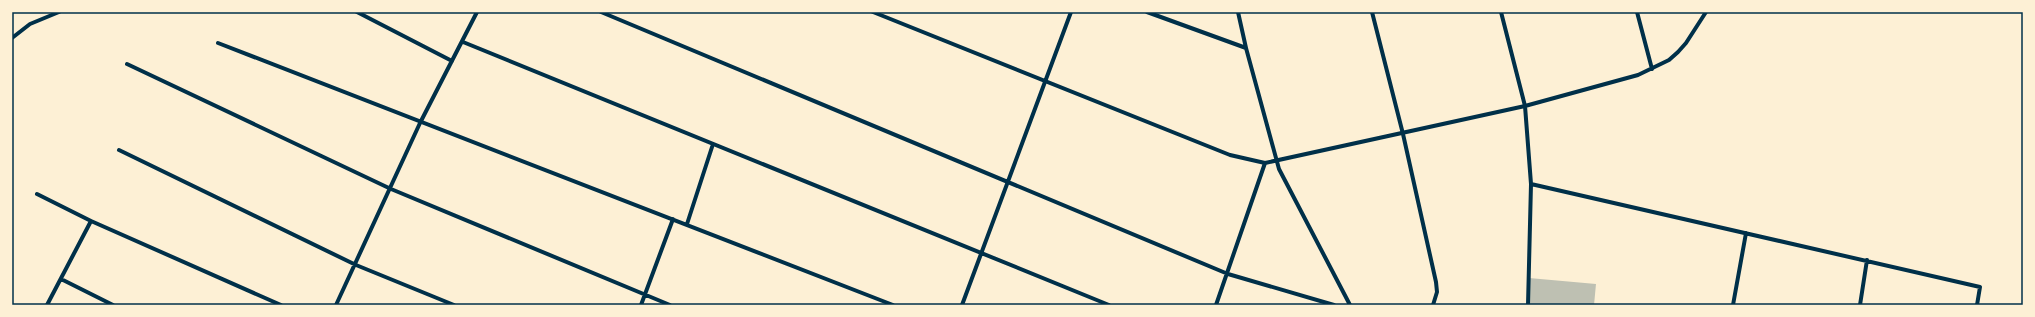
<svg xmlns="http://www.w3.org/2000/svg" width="2035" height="317" font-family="'DejaVu Sans',sans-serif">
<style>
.building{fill:#bec0b2}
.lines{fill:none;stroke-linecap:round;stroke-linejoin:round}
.minor{stroke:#003049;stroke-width:4}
.neatline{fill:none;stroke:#003049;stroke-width:1.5}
</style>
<rect width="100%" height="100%" fill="#fdf0d5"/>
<path class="building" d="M1529 278 1596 284 1594 305H1529Z"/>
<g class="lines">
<path class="minor" d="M357 12 452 61
M601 12 1228 274 1334 305
M873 12 1230 155 1265 163 1525 106 1638 75 1669 60 1678 52 1686 43 1706 12
M1147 12 1246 48
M1238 12 1246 48 1279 169 1350 305
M1372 12 1403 134 1436 282 1437 292 1433 305
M1501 12 1525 106 1531 184 1528 305
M1637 12 1652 69
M12 38 30 24 59 12
M463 42 1109 305
M218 43C442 132 668 216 893 305
M127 64 391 189 670 305
M119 150 356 265 454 305
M1531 184 1980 287 1977 305
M37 194 91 221 281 305
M687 224 713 144
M61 279 113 305
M47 305 91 221
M336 305 420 123 477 12
M641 305 673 219
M962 305 1071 12
M1216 305 1265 163
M1733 305 1746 233
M1860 305 1867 260"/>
</g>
<rect width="2035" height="317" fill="none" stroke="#fdf0d5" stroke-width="26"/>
<rect x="13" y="13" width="2009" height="291" class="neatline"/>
</svg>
